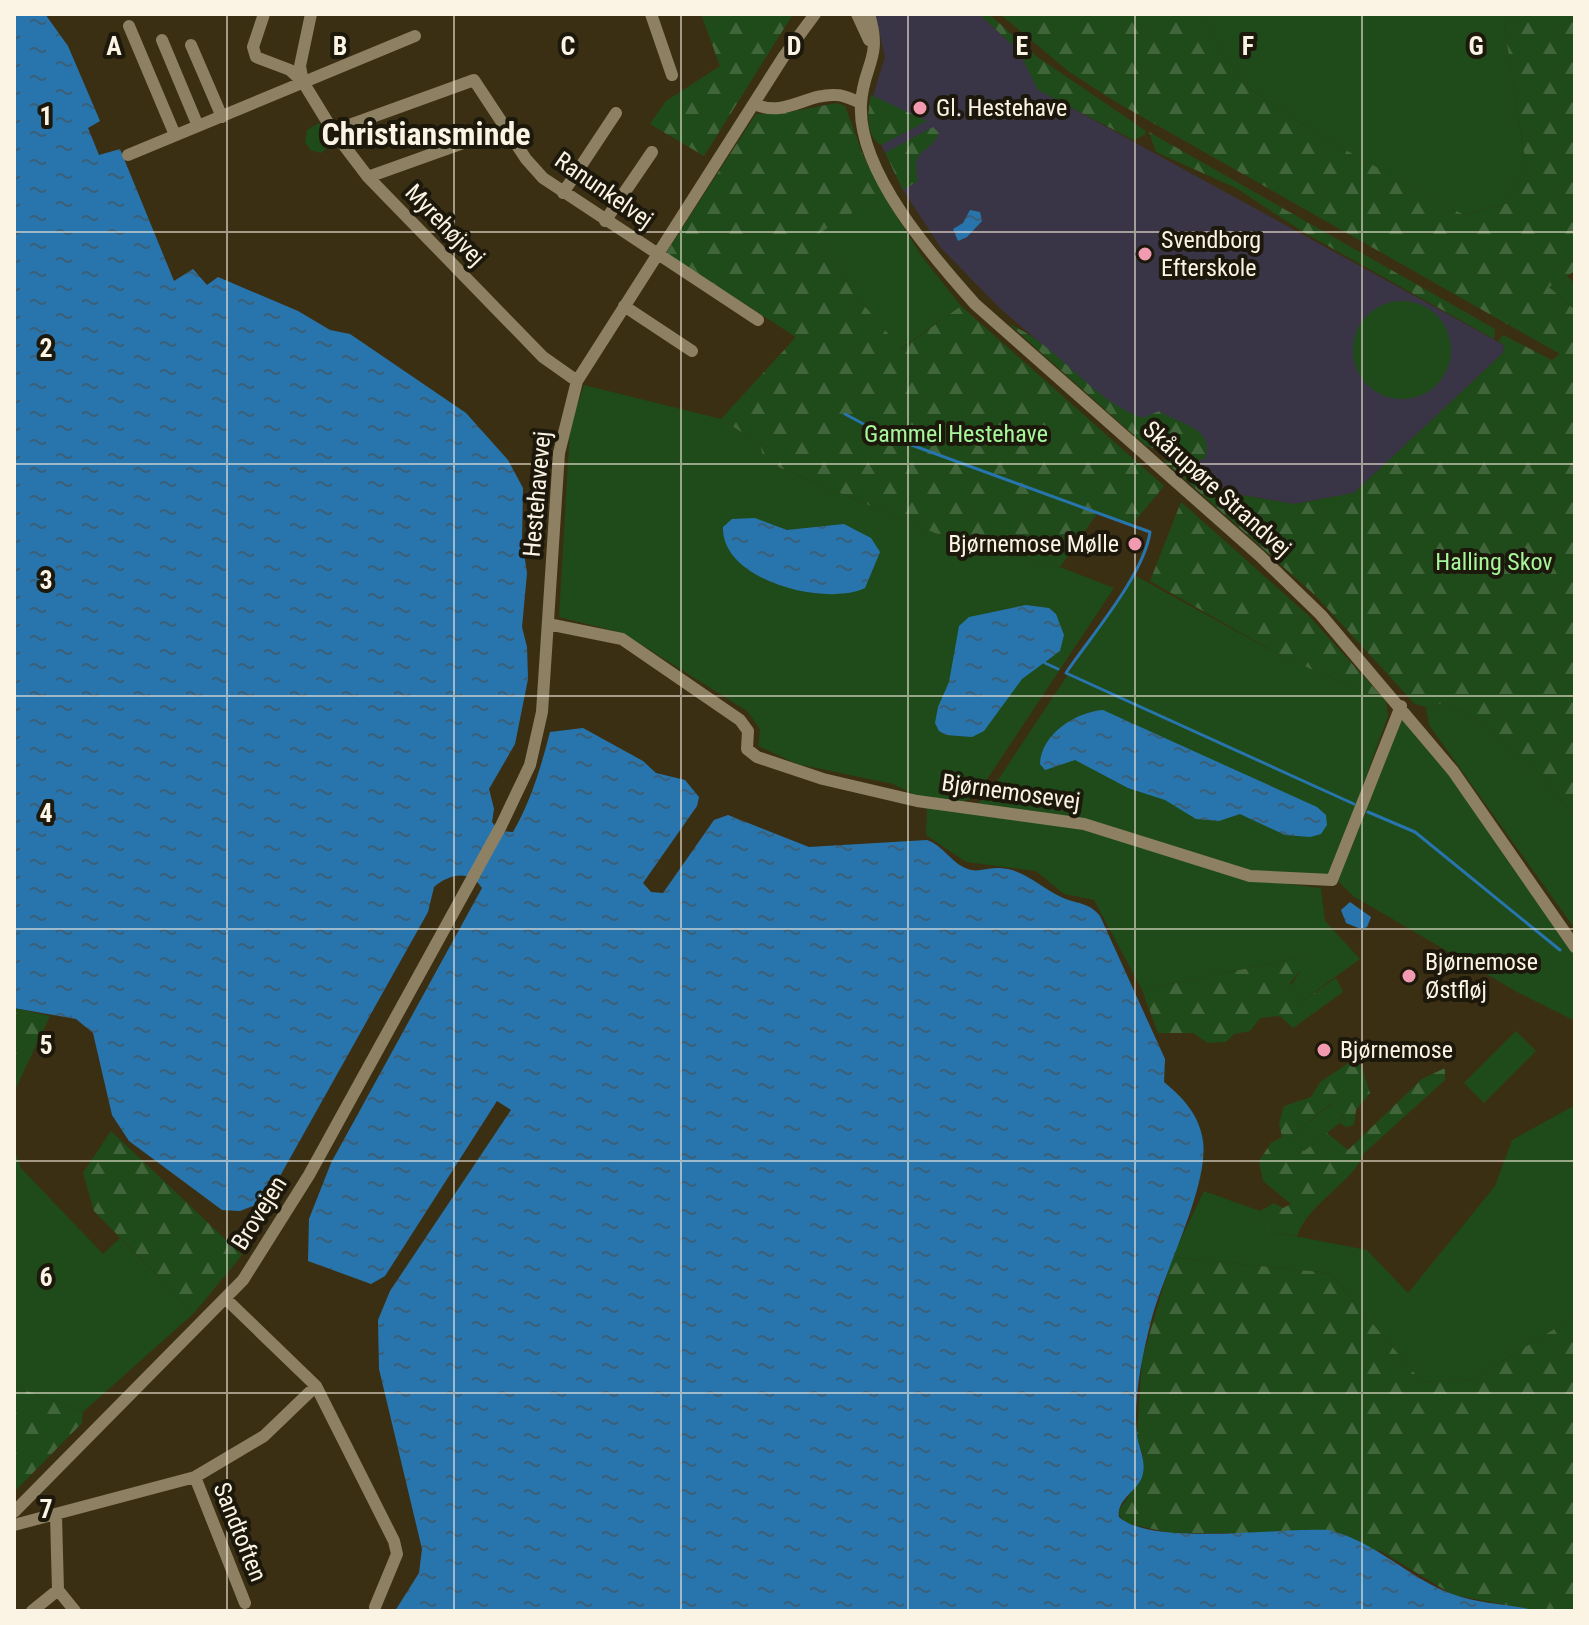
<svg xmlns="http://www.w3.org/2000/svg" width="1589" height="1625" font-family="'Roboto Condensed',sans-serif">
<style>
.education{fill:#3a3546}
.grass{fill:#1f4a19}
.forest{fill:url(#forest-firs)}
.water{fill:url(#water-ripples)}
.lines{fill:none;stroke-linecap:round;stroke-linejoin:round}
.stream{stroke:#2875ae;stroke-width:3}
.minor{stroke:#8e8062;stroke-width:12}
.grid{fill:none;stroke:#fbf3e3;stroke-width:2;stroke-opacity:0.55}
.poi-dot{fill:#f29aaf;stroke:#1d180c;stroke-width:3}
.labels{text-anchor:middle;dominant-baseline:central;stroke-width:8;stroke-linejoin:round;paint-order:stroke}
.poi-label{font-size:24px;fill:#fbf3e3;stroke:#1d180c;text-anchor:start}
.street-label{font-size:24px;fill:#fbf3e3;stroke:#1d180c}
.park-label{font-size:24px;fill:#a6f69a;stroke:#1d180c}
.district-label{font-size:32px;font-weight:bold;fill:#fbf3e3;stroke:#1d180c}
.grid-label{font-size:26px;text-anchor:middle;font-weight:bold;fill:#fbf3e3;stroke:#1d180c;stroke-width:8;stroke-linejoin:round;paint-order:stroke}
</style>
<defs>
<pattern id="forest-firs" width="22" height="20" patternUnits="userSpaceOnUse" patternTransform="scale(2)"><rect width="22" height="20" fill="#1f4a19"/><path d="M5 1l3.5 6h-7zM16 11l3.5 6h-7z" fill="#40653a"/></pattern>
<pattern id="water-ripples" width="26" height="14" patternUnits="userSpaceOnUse" patternTransform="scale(2)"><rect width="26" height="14" fill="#2875ae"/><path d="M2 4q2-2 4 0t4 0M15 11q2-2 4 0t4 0" fill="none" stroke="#3a5f79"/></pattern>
</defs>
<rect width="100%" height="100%" fill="#3b2f13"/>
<path class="education" d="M875 14H979L1019 51 1039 90 1504 345 1503 353 1354 493 1294 504 1229 493 1151 439 1001 309 941 248 903 190 870 121 872 99 885 57Z"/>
<path class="grass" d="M1200 14H1522L1504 25 1526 165 1508 203 1463 215 1322 137 1243 84Z
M319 123 332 145 321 153 310 150 305 142 307 130Z
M883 194 921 255 961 306 900 349 858 298 817 233Z
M1567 276 1575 284V310L1549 287Z
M1353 350a49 49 0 1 1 98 0a49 49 0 1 1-98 0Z
M584 385 721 419 760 444 766 462 935 533 1060 567 1114 588 978 793 962 803 917 796 893 784 797 764 758 746 760 729 747 711 623 633 559 617 570 427Z
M1134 575 1285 658 1386 701 1388 716 1330 877 1251 872 1086 821 977 804 988 795Z
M1444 703 1477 719 1532 765 1575 816V929L1429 725 1426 707Z
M1404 714 1439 758 1575 956V1021L1519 993 1353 896 1338 881Z
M927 806 1083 828 1249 879 1321 888 1325 921 1360 959 1301 1002 1291 985 1302 969V957L1142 990 1094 900 1064 894 1036 871 966 862 926 835Z
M1516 1031 1536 1051 1484 1103 1464 1083Z
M1333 1103 1345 1119 1304 1151 1292 1135Z
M1575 1105V1316L1474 1379 1422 1382 1330 1273 1172 1257 1204 1191 1260 1211 1269 1231 1367 1250 1408 1293 1495 1186 1512 1140Z
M14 1149 21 1168 103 1254 120 1238 194 1313 83 1412 14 1386Z"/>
<path class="forest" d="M701 14H793L704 156 650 124 666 101 720 66Z
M979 14H989L1036 56 1146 131 1145 135 1133 140 1038 90 1019 51Z
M1000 14H1200L1243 84 1322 137 1464 215 1508 203 1526 165 1504 25 1522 14H1575V271L1549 287 1575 310V816L1532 765 1477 719 1444 703 1426 707 1415 704 1316 596 1162 459 1195 470 1229 493 1294 504 1354 493 1503 353 1504 345 1498 341 1503 335 1552 360 1560 354 1116 102 1068 71Z
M871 95 927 121 881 145C864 135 868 111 871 95Z
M837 103 845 106 863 155 883 194 818 234 858 298 901 349 961 306 1164 486 1131 526 1098 512 1060 567 935 533 764 461 760 444 721 419 796 337 666 253 756 114H779Z
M933 127 939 133C928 157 910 146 918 181L903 190 885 153Z
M1149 132 1495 329 1494 339 1305 233 1236 188 1156 152Z
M1009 324C1060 346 1090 400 1143 418L1159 411C1177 423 1216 428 1205 458L1199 461 1146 446Z
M1181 502 1309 616 1386 701 1285 658 1150 581Z
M1302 957V969L1290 983 1301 1002 1336 978 1343 992 1293 1028 1280 1016 1260 1018 1250 1031 1234 1034 1226 1042 1208 1043 1193 1033H1158L1142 990Z
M14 1008 50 1016 14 1092Z
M1358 1057 1370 1093 1356 1110 1354 1125 1346 1127 1340 1123 1345 1118 1332 1103 1292 1135 1304 1151 1327 1133 1348 1150 1422 1079 1445 1068V1080L1362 1155C1357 1179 1308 1203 1297 1236L1269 1231 1260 1211 1274 1203 1283 1208 1291 1204 1263 1181 1259 1161 1271 1143 1282 1137 1279 1123 1284 1106 1311 1097 1320 1082Z
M111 1131 242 1255 194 1313 94 1211 83 1173Z
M1172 1257 1330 1273 1422 1382 1474 1379 1575 1316V1609L1539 1611 1453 1595 1381 1551 1254 1533H1171L1125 1523 1118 1512 1142 1476 1143 1455 1137 1436 1142 1360Z
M14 1386 83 1412 82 1423 14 1492Z"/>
<path class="water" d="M14 14H45L68 46 100 121 88 128 99 155 120 149 174 281 193 269 207 285 218 277 298 311 330 330 350 334 466 413 508 460 523 488 522 540 527 573 522 627 527 647 528 679 515 744 489 789 494 809 492 822 499 831 513 832C531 801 541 767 550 732L583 728 643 761 656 773 685 780 699 797 697 806 643 883 651 892 663 893 714 820 728 815 809 847 927 840C944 846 952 864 968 869 978 873 988 867 999 868 1024 869 1040 887 1061 897 1076 904 1089 902 1100 916L1165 1059 1164 1082C1183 1098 1199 1114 1203 1141 1209 1187 1163 1273 1151 1321 1142 1356 1133 1399 1137 1435 1139 1449 1147 1462 1142 1477 1137 1491 1116 1500 1119 1517 1152 1547 1282 1527 1329 1530 1378 1543 1407 1577 1452 1594 1478 1604 1511 1604 1539 1611H395L419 1573 422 1549 379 1369 378 1320 390 1291 511 1110 497 1101 385 1276 371 1284 308 1261 309 1219 331 1163 482 888C470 869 449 874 434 887L428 912 266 1201 240 1211 222 1210 129 1141 112 1115 93 1033 76 1019 14 1008Z
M970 210 980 212 982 221 967 237 958 241 953 229 963 223Z
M755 518 787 530 844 524 871 538 880 552 865 588C826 607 721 581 723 527L732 519Z
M1026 605 1049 608 1056 614 1064 635 1060 651 1022 679 984 731 972 737 946 735 939 731 935 723 938 707 949 682 959 626 969 617Z
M1103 710 1317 807 1326 815 1327 825 1321 834 1310 837 1285 835 1240 814 1219 821 1196 819 1165 800 1128 788 1075 760 1045 770 1040 764C1041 734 1076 712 1103 710Z
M1350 902 1371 917 1367 927 1361 929 1346 923 1341 910Z"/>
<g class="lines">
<path class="stream" d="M845 414 884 435 1150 532C1144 575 1091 636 1066 673L1354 804
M1045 663 1058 669
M1368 812 1415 832 1560 950"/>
<path class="minor" d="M264 14 253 47 256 57 290 70 303 82 333 131 368 177 543 357 577 381
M651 14 672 75
M857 14 869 40
M869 14C883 59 863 65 861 104 857 171 933 257 975 304L1260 556 1321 615 1453 771 1575 947
M129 26 175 135
M162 40 198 126
M191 45 222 117
M303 82 300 66 311 14
M755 104C784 118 807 93 836 95 845 95 853 100 861 103
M333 131 474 80 526 159 543 178 758 320
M128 155 415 36
M368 177 505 128
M563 193 616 113
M605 221 652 152
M624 306 692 351
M548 624 622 639 740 720 748 731 747 749 757 757 823 779 917 801 1084 824 1250 876 1332 880 1401 706
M226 1299 316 1386 394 1541 397 1554 375 1607
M195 1477 245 1603
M14 1512 243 1280 309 1175 501 826 530 765 542 712 559 453 577 381 784 56 815 14
M56 1516 58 1590 75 1611
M14 1525 195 1477 264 1436 316 1386
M32 1611 58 1590"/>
</g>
<path class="grid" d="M227 14V1611M454 14V1611M681 14V1611M908 14V1611M1135 14V1611M1362 14V1611M14 232H1575M14 464H1575M14 696H1575M14 929H1575M14 1161H1575M14 1393H1575"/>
<g class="poi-dot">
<circle cx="920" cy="108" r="8"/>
<circle cx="1145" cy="254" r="8"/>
<circle cx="1135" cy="544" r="8"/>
<circle cx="1409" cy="976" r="8"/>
<circle cx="1324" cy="1050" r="8"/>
</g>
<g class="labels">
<g class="poi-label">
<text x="936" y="108">Gl. Hestehave</text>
<text x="1161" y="240">Svendborg<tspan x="1161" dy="28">Efterskole</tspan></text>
<text x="1119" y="544" text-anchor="end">Bjørnemose Mølle</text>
<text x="1425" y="962">Bjørnemose<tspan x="1425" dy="28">Østfløj</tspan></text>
<text x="1340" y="1050">Bjørnemose</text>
</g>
<g class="street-label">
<text transform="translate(604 190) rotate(35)">Ranunkelvej</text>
<text transform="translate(445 225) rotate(46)">Myrehøjvej</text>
<text transform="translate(1217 489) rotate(42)">Skårupøre Strandvej</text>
<text transform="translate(537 494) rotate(-85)">Hestehavevej</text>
<text transform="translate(1011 792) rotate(8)">Bjørnemosevej</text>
<text transform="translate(259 1213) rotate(-58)">Brovejen</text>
<text transform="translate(240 1532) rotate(68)">Sandtoften</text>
</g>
<g class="park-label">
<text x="956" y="434">Gammel Hestehave</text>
<text x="1494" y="562">Halling Skov</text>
</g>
<g class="district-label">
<text x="426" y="134">Christiansminde</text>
</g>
</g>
<g class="grid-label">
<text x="114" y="55">A</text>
<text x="340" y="55">B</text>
<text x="568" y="55">C</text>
<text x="794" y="55">D</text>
<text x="1022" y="55">E</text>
<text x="1248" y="55">F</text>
<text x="1476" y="55">G</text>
<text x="46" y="125">1</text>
<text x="46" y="357">2</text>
<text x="46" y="589">3</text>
<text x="46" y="822">4</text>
<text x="46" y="1054">5</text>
<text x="46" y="1286">6</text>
<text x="46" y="1518">7</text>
</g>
<rect width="1589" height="1625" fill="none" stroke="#fbf3e3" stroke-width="32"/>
</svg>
